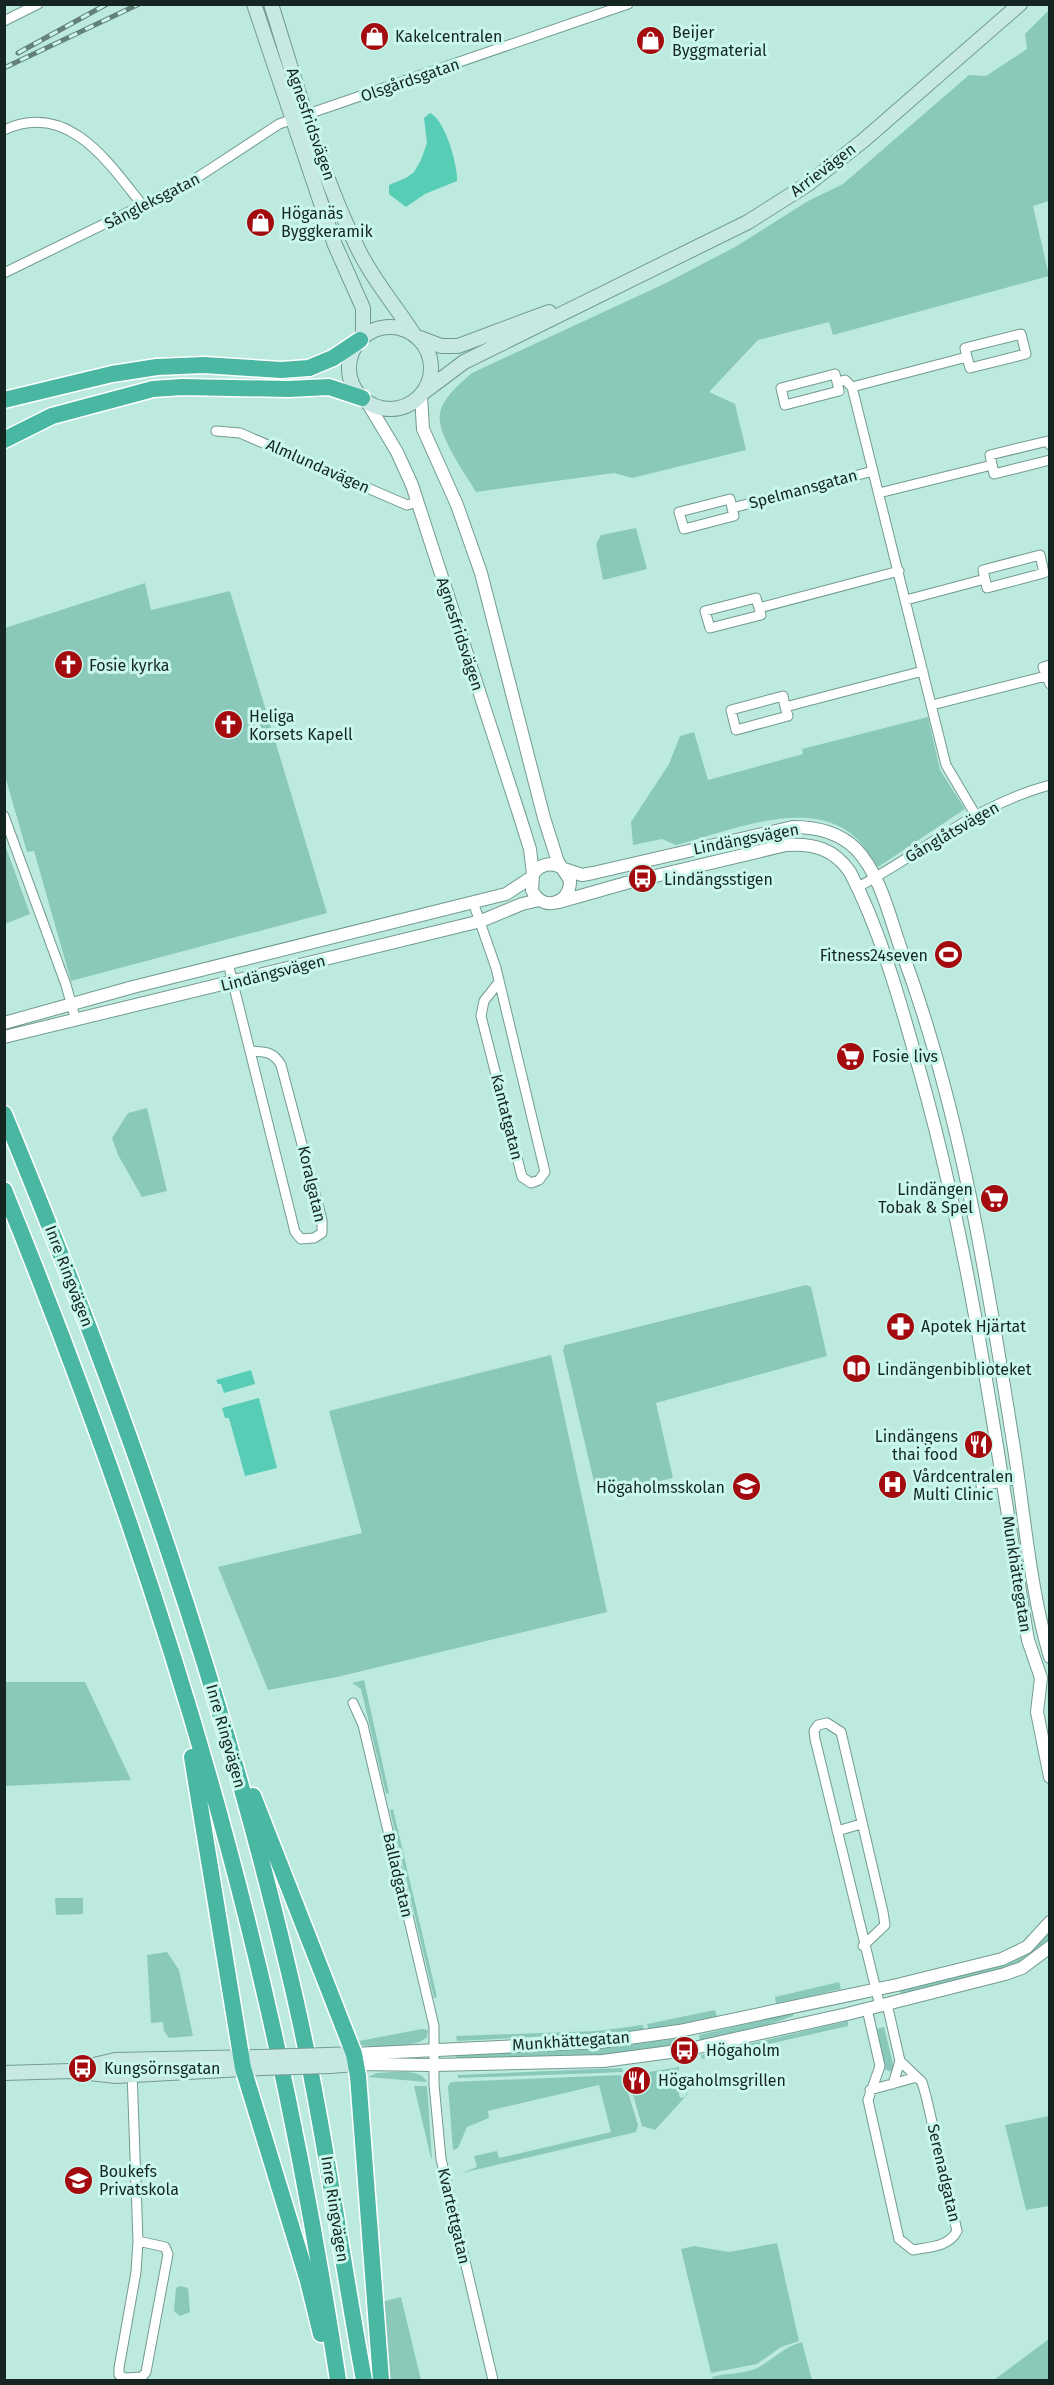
<svg xmlns="http://www.w3.org/2000/svg" width="1054" height="2385" font-family="'Fira Sans',sans-serif">
<style>
.green{fill:#8ac9ba}
.water{fill:#57cdb6}
.lines{fill:none;stroke-linecap:round;stroke-linejoin:round}
.minor-casing{stroke:#719b91;stroke-width:11}
.tertiary-casing{stroke:#719b91;stroke-width:14}
.secondary-casing{stroke:#719b91;stroke-width:16}
.motorway-casing{stroke:#fff;stroke-width:19}
.minor{stroke:#fff;stroke-width:9}
.tertiary{stroke:#fff;stroke-width:12}
.secondary{stroke:#c8e9e3;stroke-width:14}
.motorway{stroke:#49b7a1;stroke-width:16}
.rail-casing{stroke:#638179;stroke-width:5}
.rail{stroke:#caf7eb;stroke-width:3;stroke-dasharray:9;stroke-linecap:butt}
.secondary-bridge-casing{stroke:#719b91;stroke-width:16;stroke-linecap:butt}
.secondary-bridge{stroke:#c8e9e3;stroke-width:14}
.labels{text-anchor:middle;dominant-baseline:central;stroke-width:6;stroke-linejoin:round;paint-order:stroke}
.poi-label{font-size:16px;fill:#152622;stroke:#caf7eb;text-anchor:start}
.street-label{font-size:16px;fill:#152622;stroke:#caf7eb}
</style>
<rect width="100%" height="100%" fill="#bdeade"/>
<path class="green" d="M1049 10V201L1033 206 1049 276 833 335 829 322 758 340 709 392 735 404 746 450 632 478 614 473 476 492C465 473 436 434 440 413 443 397 461 383 472 373L666 283 735 247 808 201 843 184 969 75 986 76 1027 49 1025 34Z
M636 528 647 569 603 580 596 544 601 535Z
M145 583 151 610 230 591 327 913 71 981 34 851 27 852 5 776V628Z
M928 717 940 770 965 809 878 867C871 857 864 846 856 838 811 795 727 832 676 845L662 839 633 845 631 822 669 764 680 736 694 732 708 780 803 754 802 749Z
M4 842 30 914 5 924H4Z
M147 1108 167 1191 142 1197 118 1155 112 1138 128 1113Z
M806 1285 811 1287 827 1356 656 1403 673 1478 597 1495 563 1350 565 1345Z
M551 1355 607 1612 337 1677 268 1690 218 1567 362 1533 329 1411Z
M364 1680 389 1793 386 1794 361 1689 352 1683Z
M5 1682H85L131 1780 5 1786Z
M393 1809 437 1997 434 1998 390 1810Z
M55 1898H83V1914L56 1915Z
M1049 1930V1939C1039 1951 1024 1961 1009 1968L901 1995 899 1989 1013 1961 1024 1955Z
M167 1952 179 1970 193 2036 169 2038 164 2031 163 2022 151 2023 147 1955Z
M839 1982 841 1989 776 2004 775 1997Z
M715 2010 717 2017 649 2030 647 2024Z
M793 2013V2016L756 2029 700 2042 699 2035Z
M848 2021V2026L702 2059 701 2055Z
M643 2025 644 2031 457 2041 456 2036 597 2031Z
M884 2027 894 2068 891 2072 885 2069 876 2029Z
M422 2029 428 2030 427 2037C418 2048 365 2051 354 2042Z
M689 2037 690 2044 602 2055 456 2061V2054L598 2049Z
M679 2067V2095L681 2098 685 2097 690 2088 687 2095 655 2130 642 2126 632 2091 633 2088 644 2085 643 2073Z
M622 2068 623 2072 600 2073 458 2078V2075Z
M377 2073C392 2073 419 2067 427 2082L368 2077Z
M620 2075 624 2079 638 2125 636 2132 462 2173 477 2167 474 2156 497 2151 499 2158 611 2132 599 2085 488 2111 489 2118 467 2127 458 2148 453 2150 448 2086 451 2082Z
M414 2086H427L432 2159 431 2158Z
M1049 2116V2206L1026 2210 1005 2125Z
M777 2243 799 2341 781 2347 757 2364 711 2373 681 2249 694 2246 729 2252Z
M180 2286 188 2288 190 2312 180 2316 174 2311 176 2288Z
M401 2297 421 2380H386L381 2302Z
M1049 2339V2380H994Z
M802 2342 812 2380H713L712 2377C726 2373 742 2374 755 2369 772 2361 783 2347 802 2342Z"/>
<path class="water" d="M430 113C445 120 458 165 457 181L425 194 406 207 389 194V185L406 178 414 172 421 160 427 143 424 118Z
M251 1370 255 1384 224 1393 221 1384H218L216 1380Z
M259 1398 277 1468 245 1476 229 1418H225L222 1408Z"/>
<g class="lines">
<defs>
<path id="minor" d="M4 21 38 4
M4 130C68 100 109 163 143 206
M4 273 192 181 279 124 628 4
M837 382 839 391 785 405 781 388 835 374 837 382 845 380 852 387 946 765 975 814
M852 387 967 357 970 368 1026 354 1021 334 965 348 967 357
M216 431 240 433 407 505 417 502
M1050 445 1048 441 990 455 994 474 1050 460
M879 493 992 465
M732 508 734 516 684 529 679 512 730 499 732 508 873 471
M906 600 985 579 987 588 1044 573 1040 555 983 570 985 579
M759 608 761 615 710 628 705 611 756 598 759 608 899 571
M1050 665 1043 667 1050 684
M932 705 1046 676
M785 707 788 716 736 730 731 710 783 696 785 707 923 671
M4 816 66 985 76 1021
M858 887C922 853 977 804 1050 785
M473 902 496 968 545 1172 539 1180 531 1183 522 1177 481 1016 484 1001 499 982
M228 963C251 1053 273 1143 295 1232L301 1239 314 1238 322 1233V1220L281 1065C273 1051 265 1052 250 1051
M981 1486 1019 1479
M353 1703 363 1725 434 2026V2084L441 2159 493 2380
M837 1831 861 1824
M863 1946 885 1925 883 1912 841 1732 827 1723 818 1725 814 1731 815 1739 880 2006
M867 2009 880 2066 868 2100 899 2239 913 2250C929 2247 949 2247 957 2231L926 2096 922 2082 900 2061 887 2004
M132 2071 138 2241 136 2272 119 2368V2375L125 2378 142 2377 146 2372 168 2254 165 2247 138 2241
M893 2084 900 2061
M870 2090 917 2077"/>
<path id="tertiary" d="M421 396 423 429 457 505 481 573 544 818 558 862 570 880C571 905 541 912 532 890L533 874C540 864 550 862 561 867
M367 402 397 452 412 485 519 814 530 849 533 874
M564 869 582 875 593 873 793 827C816 827 839 832 856 849 881 875 890 919 902 952 960 1108 987 1278 1013 1442 1024 1511 1030 1590 1050 1657
M559 902 626 883 786 845C814 843 834 849 850 872 879 928 897 991 914 1051 971 1244 995 1442 1028 1640L1041 1678 1037 1712 1050 1777
M4 1023 133 987 506 894 532 877
M4 1037 481 921 522 904 539 900
M354 2054 600 2042 679 2031 897 1985 1002 1959 1027 1947 1050 1922
M355 2064 434 2065 603 2061 685 2050 847 2014 1005 1974 1022 1968 1050 1947"/>
<path id="secondary" d="M254 4 335 245 363 308V336
M271 4C297 86 320 172 358 249 373 280 395 305 413 333
M349 368a41 41 0 1 1 82 0a41 41 0 1 1-82 0Z
M420 338 441 346H458L549 312
M424 392 464 362 748 222 808 184 864 140 1020 4
M327 2055 354 2054
M330 2066 355 2064
M81 2068 115 2060 261 2057
M4 2073 71 2071 116 2076 262 2068"/>
<path id="motorway" d="M4 400 112 374 157 367 204 365 281 370 309 368 333 358 360 340
M4 440 52 416 153 389 182 387 288 389 329 387 362 398
M4 1114C122 1399 224 1689 293 1989 323 2118 340 2250 364 2380
M4 1190C91 1404 170 1627 229 1850 276 2025 311 2202 338 2380
M192 1757 243 2068 308 2281 321 2334
M253 1796 354 2054 358 2076 381 2380"/>
</defs>
<use href="#minor" class="minor-casing"/>
<use href="#tertiary" class="tertiary-casing"/>
<use href="#secondary" class="secondary-casing"/>
<use href="#motorway" class="motorway-casing"/>
<use href="#minor" class="minor"/>
<use href="#tertiary" class="tertiary"/>
<use href="#secondary" class="secondary"/>
<use href="#motorway" class="motorway"/>
<defs>
<path id="rail" d="M18 53 107 4
M4 68 139 4"/>
</defs>
<use href="#rail" class="rail-casing"/>
<use href="#rail" class="rail"/>
<defs>
<path id="secondary-bridge" d="M261 2057 327 2055
M262 2068 330 2066"/>
</defs>
<use href="#secondary-bridge" class="secondary-bridge-casing"/>
<use href="#secondary-bridge" class="secondary-bridge"/>
</g>
<defs>
<symbol id="shop-disc" viewBox="-11 -11 22 22"><circle r="9.5" fill="#a30b0f" stroke="#caf7eb"/><path d="M-5-2.5h2.3a2.7 3.5 0 0 1 5.4 0H5L5.5 6h-11ZM-1.5-2.5h3a1.5 2.3 0 0 0-3 0Z" fill="#fff"/></symbol>
<symbol id="church-disc" viewBox="-11 -11 22 22"><circle r="9.5" fill="#a30b0f" stroke="#caf7eb"/><path d="M-1.2-6h2.4v3.5h3.3v2.4h-3.3V6h-2.4V-.1h-3.3v-2.4h3.3Z" fill="#fff"/></symbol>
<symbol id="bus-disc" viewBox="-11 -11 22 22"><circle r="9.5" fill="#a30b0f" stroke="#caf7eb"/><path d="M-5-6H5V4H4V6H2V4H-2V6H-4V4H-5ZM-3.5-4V0h7V-4ZM-3.5 1.2v1.5H-2V1.2ZM2 1.2v1.5H3.5V1.2Z" fill="#fff"/></symbol>
<symbol id="stadium-disc" viewBox="-11 -11 22 22"><circle r="9.5" fill="#a30b0f" stroke="#caf7eb"/><path d="M0-5a6.5 5 0 1 0 0 10a6.5 5 0 1 0 0-10ZM-3.5-1.8h7v3.6h-7Z" fill="#fff"/></symbol>
<symbol id="supermarket-disc" viewBox="-11 -11 22 22"><circle r="9.5" fill="#a30b0f" stroke="#caf7eb"/><path d="M-6-5.5h2.5l.6 2H6L4.5 2H-2.5L-4.4-4H-6ZM-1.5 3.2a1.3 1.3 0 1 0 .1 0ZM3 3.2a1.3 1.3 0 1 0 .1 0Z" fill="#fff"/></symbol>
<symbol id="pharmacy-disc" viewBox="-11 -11 22 22"><circle r="9.5" fill="#a30b0f" stroke="#caf7eb"/><path d="M-2-6h4v4h4v4h-4v4h-4v-4h-4v-4h4Z" fill="#fff"/></symbol>
<symbol id="library-disc" viewBox="-11 -11 22 22"><circle r="9.5" fill="#a30b0f" stroke="#caf7eb"/><path d="M-6-4Q-3-5.5-.7-3.5V5Q-3 3-6 4ZM6-4Q3-5.5 .7-3.5V5Q3 3 6 4Z" fill="#fff"/></symbol>
<symbol id="restaurant-disc" viewBox="-11 -11 22 22"><circle r="9.5" fill="#a30b0f" stroke="#caf7eb"/><path d="M-5-6h1v4h1v-4h1v4h1v-4h1v5L-1.5 .5V6h-2V.5L-5-1ZM5-6V6H3V1.5H1.5Q1.5-4 5-6Z" fill="#fff"/></symbol>
<symbol id="hospital-disc" viewBox="-11 -11 22 22"><circle r="9.5" fill="#a30b0f" stroke="#caf7eb"/><path d="M-5-5h3v3.5h4V-5h3V5h-3V1.5h-4V5h-3Z" fill="#fff"/></symbol>
<symbol id="school-disc" viewBox="-11 -11 22 22"><circle r="9.5" fill="#a30b0f" stroke="#caf7eb"/><path d="M0-5L7-2L0 1L-7-2ZM-4 1L0 2.5L4 1V4Q0 6-4 4Z" fill="#fff"/></symbol>
</defs>
<g fill-rule="evenodd">
<use href="#shop-disc" x="358" y="20" width="33" height="33"/>
<use href="#shop-disc" x="634" y="24" width="33" height="33"/>
<use href="#shop-disc" x="244" y="206" width="33" height="33"/>
<use href="#church-disc" x="52" y="648" width="33" height="33"/>
<use href="#church-disc" x="212" y="708" width="33" height="33"/>
<use href="#bus-disc" x="626" y="862" width="33" height="33"/>
<use href="#stadium-disc" x="932" y="938" width="33" height="33"/>
<use href="#supermarket-disc" x="834" y="1040" width="33" height="33"/>
<use href="#supermarket-disc" x="978" y="1182" width="33" height="33"/>
<use href="#pharmacy-disc" x="884" y="1310" width="33" height="33"/>
<use href="#library-disc" x="840" y="1352" width="33" height="33"/>
<use href="#restaurant-disc" x="962" y="1428" width="33" height="33"/>
<use href="#hospital-disc" x="876" y="1468" width="33" height="33"/>
<use href="#school-disc" x="730" y="1470" width="33" height="33"/>
<use href="#bus-disc" x="668" y="2034" width="33" height="33"/>
<use href="#bus-disc" x="66" y="2052" width="33" height="33"/>
<use href="#restaurant-disc" x="620" y="2064" width="33" height="33"/>
<use href="#school-disc" x="62" y="2164" width="33" height="33"/>
</g>
<g class="labels">
<g class="poi-label">
<text x="672" y="32">Beijer<tspan x="672" dy="18">Byggmaterial</tspan></text>
<text x="395" y="36">Kakelcentralen</text>
<text x="281" y="213">Höganäs<tspan x="281" dy="18">Byggkeramik</tspan></text>
<text x="89" y="665">Fosie kyrka</text>
<text x="249" y="716">Heliga<tspan x="249" dy="18">Korsets Kapell</tspan></text>
<text x="664" y="879">Lindängsstigen</text>
<text x="928" y="955" text-anchor="end">Fitness24seven</text>
<text x="872" y="1056">Fosie livs</text>
<text x="973" y="1189" text-anchor="end">Lindängen<tspan x="973" dy="18">Tobak &amp; Spel</tspan></text>
<text x="921" y="1326">Apotek Hjärtat</text>
<text x="877" y="1369">Lindängenbiblioteket</text>
<text x="958" y="1436" text-anchor="end">Lindängens<tspan x="958" dy="18">thai food</tspan></text>
<text x="913" y="1476">Vårdcentralen<tspan x="913" dy="18">Multi Clinic</tspan></text>
<text x="725" y="1487" text-anchor="end">Högaholmsskolan</text>
<text x="706" y="2050">Högaholm</text>
<text x="104" y="2068">Kungsörnsgatan</text>
<text x="658" y="2080">Högaholmsgrillen</text>
<text x="99" y="2171">Boukefs<tspan x="99" dy="18">Privatskola</tspan></text>
</g>
<g class="street-label">
<text transform="translate(410 80) rotate(-19)">Olsgårdsgatan</text>
<text transform="translate(311 124) rotate(71)">Agnesfridsvägen</text>
<text transform="translate(823 170) rotate(-37)">Arrievägen</text>
<text transform="translate(152 201) rotate(-27)">Sångleksgatan</text>
<text transform="translate(318 466) rotate(24)">Almlundavägen</text>
<text transform="translate(803 489) rotate(-15)">Spelmansgatan</text>
<text transform="translate(460 634) rotate(72)">Agnesfridsvägen</text>
<text transform="translate(952 832) rotate(-30)">Gånglåtsvägen</text>
<text transform="translate(746 839) rotate(-11)">Lindängsvägen</text>
<text transform="translate(273 973) rotate(-14)">Lindängsvägen</text>
<text transform="translate(507 1117) rotate(76)">Kantatgatan</text>
<text transform="translate(312 1184) rotate(77)">Koralgatan</text>
<text transform="translate(69 1276) rotate(69)">Inre Ringvägen</text>
<text transform="translate(1017 1574) rotate(81)">Munkhättegatan</text>
<text transform="translate(226 1736) rotate(74)">Inre Ringvägen</text>
<text transform="translate(398 1875) rotate(77)">Balladgatan</text>
<text transform="translate(571 2041) rotate(-4)">Munkhättegatan</text>
<text transform="translate(944 2173) rotate(77)">Serenadgatan</text>
<text transform="translate(335 2209) rotate(81)">Inre Ringvägen</text>
<text transform="translate(454 2216) rotate(77)">Kvartettgatan</text>
</g>
</g>
<rect width="1054" height="2385" fill="none" stroke="#152622" stroke-width="12"/>
</svg>
